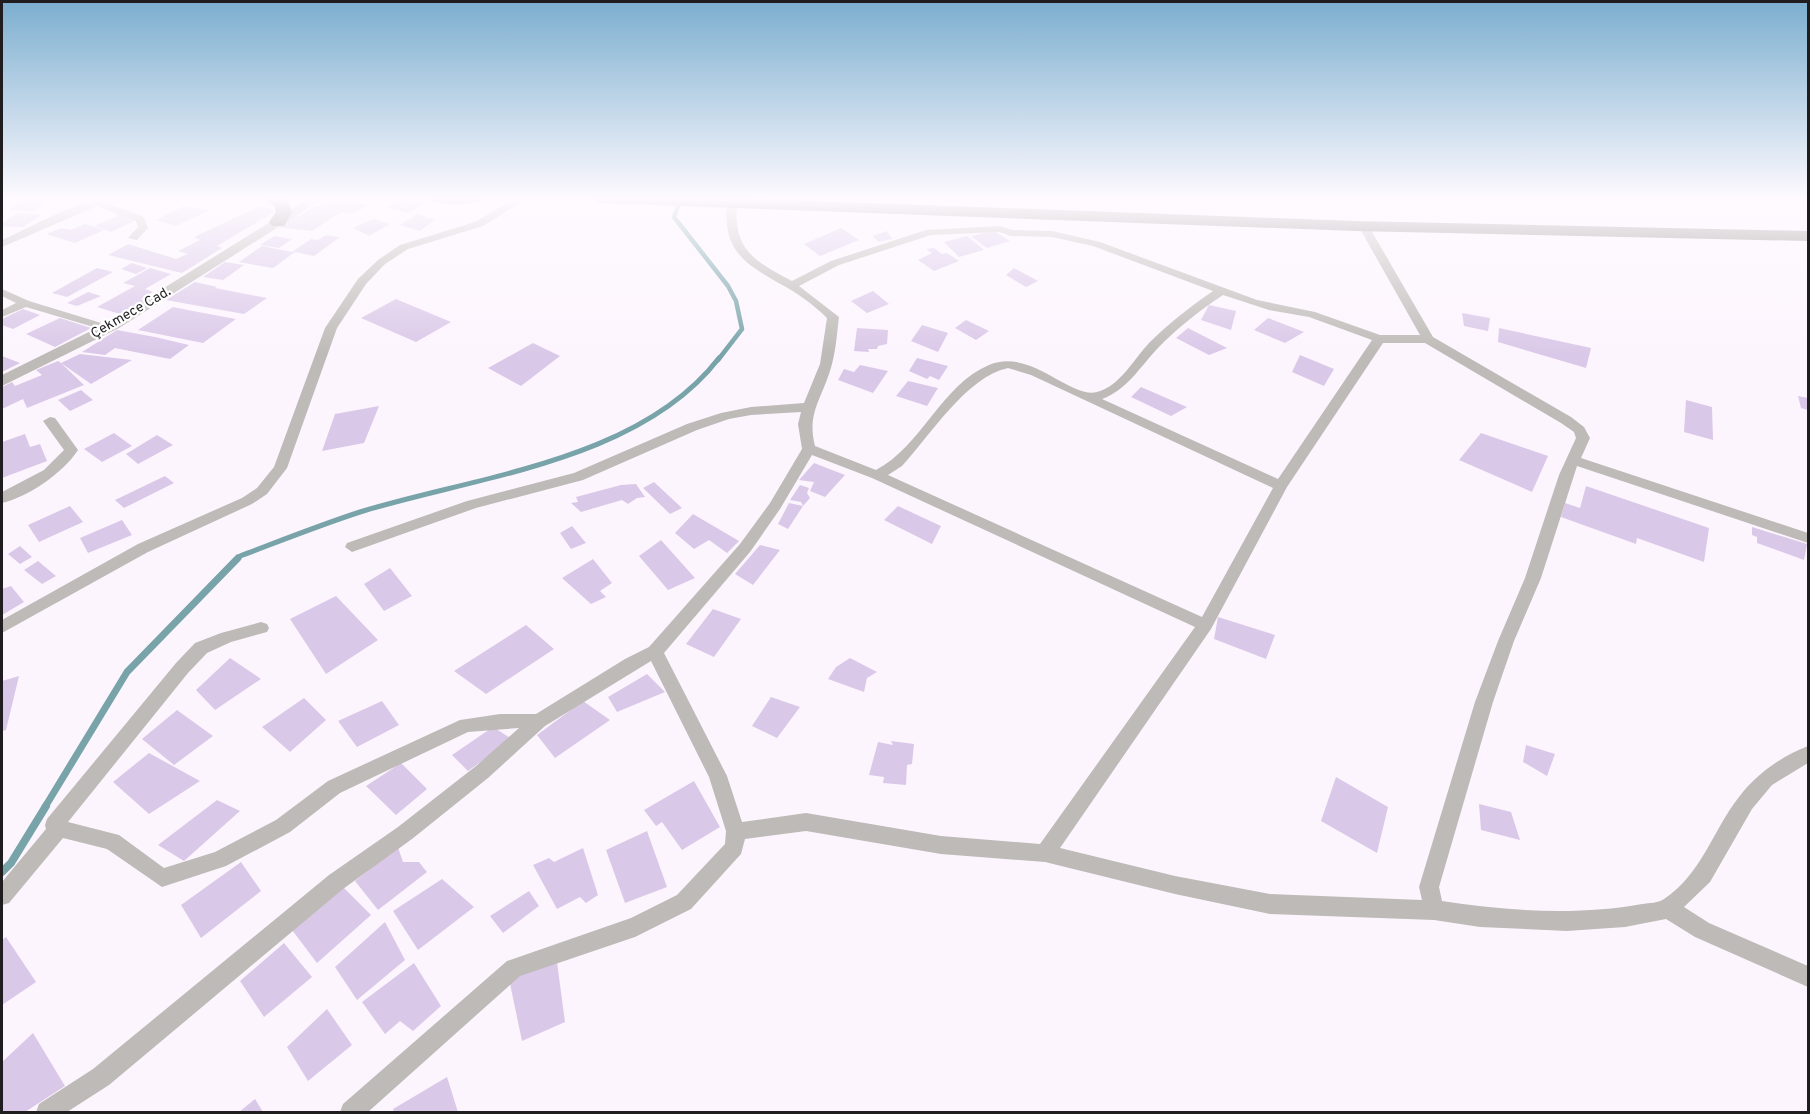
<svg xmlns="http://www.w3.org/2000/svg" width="1810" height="1114" font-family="Overpass,sans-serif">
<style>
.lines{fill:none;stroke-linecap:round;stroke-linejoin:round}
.stream-far3{stroke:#78a4a9;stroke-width:4.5}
.stream-far2{stroke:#78a4a9;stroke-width:5}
.stream-far1{stroke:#78a4a9;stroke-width:7}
.stream{stroke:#78a4a9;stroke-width:8}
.building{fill:#dac8e8}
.minor{fill:#bebab7;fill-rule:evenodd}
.tertiary{fill:#bebab7;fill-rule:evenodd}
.trunk{fill:#847c76;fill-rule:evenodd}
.labels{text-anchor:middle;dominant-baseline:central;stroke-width:4.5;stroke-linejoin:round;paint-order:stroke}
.far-street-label{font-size:14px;fill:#201d20;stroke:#fff}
</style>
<rect width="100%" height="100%" fill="#fdf5fe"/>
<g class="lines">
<path class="stream-far3" d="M680 201 674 217 728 286 736 301 742 329 718 360"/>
<path class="stream-far2" d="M237 559 240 556C280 541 320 525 360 512 477 476 640 461 719 358"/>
<path class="stream-far1" d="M45 807 127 672 238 558"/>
<path class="stream" d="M2 872 11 863 46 806"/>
</g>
<path class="building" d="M26 198H51L34 211 9 210Z
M333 200 370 205 351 214 341 212 312 231 277 227 293 216 297 217 315 206 318 207Z
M398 200 424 203 408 213 386 208Z
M184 206 210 210 176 226 156 220Z
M260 206 271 209 274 212 217 246 222 248 182 273 108 255 128 244 176 259 188 254 178 251 200 240 194 237Z
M17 213 41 215 23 227 2 226V223Z
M121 214 136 220 111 232 95 226Z
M418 214 435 220 420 231 400 225Z
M373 219 390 224 369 236 353 228Z
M85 224 104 230 75 243 46 234 61 228 70 230Z
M841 228 859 240 820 256 804 244Z
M887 231 892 239 879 242 872 236Z
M994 231 1010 241 987 248 971 236Z
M326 235 340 237 314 256 295 252 273 268 239 262 262 246 292 252 311 239 318 240Z
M274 236 292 239 279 248 260 245Z
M967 236 984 250 959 257 944 242Z
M934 248 942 254 947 253 959 261 934 271 918 260 932 253 926 249Z
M225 262 244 265 223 280 203 277Z
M132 263 147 268 136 274 121 269Z
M97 268 113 272 67 297 52 293Z
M150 268 171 274 145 289 153 292 141 299 144 300 120 314 97 307 135 286 123 283Z
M1014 268 1038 281 1026 287 1006 275Z
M195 282 217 287 215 288 267 298 244 314 166 300Z
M873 291 889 304 867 313 851 301Z
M88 292 101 296 77 306 67 303Z
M396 299 451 322 416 342 361 318Z
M1209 305 1236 311 1231 330 1201 320Z
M173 307 198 312 236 319 203 343 138 330Z
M23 309 40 315 13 329 2 325V319Z
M1462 313 1490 318 1488 331 1464 326Z
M60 318 91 328 55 347 26 334Z
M1268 318 1304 332 1285 343 1254 330Z
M966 320 989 331 976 340 955 328Z
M922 325 948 333 938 352 911 341Z
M857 328 888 330 887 344 878 346 877 349H868L869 352 854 351Z
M1188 328 1227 348 1209 355 1176 338Z
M1499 328 1591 348 1586 368 1498 342Z
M117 330 155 337 189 345 170 359 115 348 105 355 82 352Z
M533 343 560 356 521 386 488 368Z
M80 354 132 360 91 384 61 363 84 385 27 408 23 399 2 409V387L12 382 15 386 42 375 36 370 58 361 61 363Z
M1300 355 1334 369 1324 386 1292 372Z
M2 356 20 363 2 372Z
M917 358 948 366 939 380 930 376 927 379 909 371Z
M860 365 888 371 873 393 838 380 844 369 854 372Z
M908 381 938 388 927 406 896 396Z
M1141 387 1187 407 1171 416 1131 397Z
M81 390 93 400 70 411 58 400Z
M1798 396 1808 398V410L1801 408Z
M1686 400 1712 407 1713 440 1684 432Z
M379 406 364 443 322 451 335 414Z
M114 433 132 446 102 462 84 449Z
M1481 433 1548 456 1532 492 1459 460Z
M25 434 30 447 40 444 47 461 2 478V442Z
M157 435 173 445 138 464 126 454Z
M814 463 845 475 825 497 810 491 814 482 799 480Z
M165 476 174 483 124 508 115 500Z
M654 482 682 508 670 514 643 488Z
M636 484 645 497 637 498 628 504 622 500 581 512 571 503 578 502 576 497 621 485Z
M800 485 809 488 807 493 810 498 803 506 801 502 790 500Z
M1586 486 1709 528 1704 562 1637 538 1636 544 1561 517 1565 503 1580 508Z
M789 503 803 506 788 529 778 524Z
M70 506 83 522 39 542 28 525Z
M898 506 941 526 932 544 884 520Z
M693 514 739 541 727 553 709 540 694 549 675 533Z
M122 520 132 535 88 553 80 538Z
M572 526 586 543 571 549 560 533Z
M1752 527 1807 544 1804 560 1757 543V537L1752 535Z
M661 540 695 578 668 590 639 556Z
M760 545 780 550 753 585 735 574Z
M20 546 32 557 20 564 8 554Z
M593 559 612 583 600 591 606 597 591 604 562 578Z
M38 561 56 576 42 584 24 570Z
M390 568 412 596 384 611 364 584Z
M11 586 24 602 2 615V589Z
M336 596 378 640 326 674 290 619Z
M713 609 741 619 714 657 686 644Z
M1218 617 1275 635 1266 659 1214 639Z
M526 625 554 649 486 694 454 671Z
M230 658 261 679 215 710 196 690Z
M850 658 877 672 867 678 864 692 828 679 836 667Z
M647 674 665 692 617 712 608 697Z
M19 676 6 730 2 731V681Z
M771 697 800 707 777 738 752 726Z
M304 698 326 720 290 752 262 727Z
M382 701 399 725 357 747 338 721Z
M583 701 610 720 555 758 537 735Z
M177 710 213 736 174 765 142 739Z
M493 727 512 739 468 771 452 755Z
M891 741 914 744 912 764 907 765 906 785 883 783 884 777 869 775 878 742 893 745Z
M1526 745 1555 754 1547 776 1523 762Z
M149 753 200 781 149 814 113 782Z
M401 763 427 789 396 815 366 786Z
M1336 777 1388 807 1377 853 1321 821Z
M694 781 720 827 682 850 662 822 656 826 644 810Z
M217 800 240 811 184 861 158 845Z
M1479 804 1511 812 1520 840 1481 830Z
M647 831 667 887 625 903 606 850Z
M398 847 403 862H419L427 872 378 910 355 881Z
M583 848 598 895 586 903 580 897 557 909 533 865 549 858 554 862Z
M241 862 261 891 201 938 181 905Z
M442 879 474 907 418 950 393 911Z
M341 885 371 915 317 963 292 930Z
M529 891 539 906 503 933 490 916Z
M385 922 405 960 357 1000 335 967Z
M6 937 36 982 2 1005V940Z
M284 943 312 977 264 1017 240 981Z
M557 962 565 1022 522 1041 509 979Z
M414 963 441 1006 413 1031 400 1021 385 1034 362 1002Z
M327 1009 352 1045 308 1081 287 1047Z
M33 1033 65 1086 25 1112H2V1062Z
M447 1077 458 1112H394L393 1109Z
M255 1099 263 1112H239Z"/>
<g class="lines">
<path class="minor" d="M103 198H174L169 201H127L107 203 144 217 148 228 137 240 128 238 138 227 136 221 97 206 2 247V240C35 225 67 206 103 198Z
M188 198H241L236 201H193Z
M516 198H528L483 226 408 249 385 264 366 284 337 328 287 468 267 494 252 504 148 552 2 633V620L138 544 242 498 257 488 274 467 325 328 358 279 378 260 400 245 475 222Z
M732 200 737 203C733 250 754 261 792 281L831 261 926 230 1000 226 1012 230 1052 231 1100 242 1257 300 1315 312 1380 335H1420L1359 227 1368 225 1433 337 1571 417 1584 427 1590 438 1581 458 1808 533V543L1577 466 1541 578 1514 641 1493 702 1439 887 1442 901C1507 911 1577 916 1642 904 1649 903 1659 903 1664 899 1701 875 1713 830 1739 797 1756 774 1782 756 1808 746V763L1772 785 1752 809 1710 882 1684 907 1709 923 1808 966V987L1695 937 1666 919 1625 927 1567 931 1480 927 1434 920 1270 914 1175 894 1045 862 941 854 806 831 745 839 741 854 691 909 635 937 520 976 368 1112H340L343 1104 507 961 631 918 677 895 725 844 726 831 709 777 651 661 545 726 488 778 412 839 343 889 109 1085 67 1112H36L39 1104 93 1069 329 875 398 827 476 766 519 728 468 732 340 793 290 832 226 866 162 887 107 849 63 838 9 903 2 905V882L46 829 45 825 47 819 176 663 195 643 221 633 261 622 267 624 269 628 267 632 231 642 207 653 188 673 68 822 119 835 164 868 215 852 276 820 328 781 460 720 500 714H536L625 659 649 647 740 544 770 503 802 449 798 424 801 412 751 415 729 419 697 430 583 480 476 508 352 552 345 547 347 543 467 501 574 473 687 424 721 413 751 407 804 403 820 364 827 318C815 306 800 295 786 287 747 265 722 253 727 203ZM999 232 1011 236 1052 237 1093 246 1213 291C1190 307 1169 323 1149 343 1134 359 1119 387 1097 392 1070 399 1030 347 989 365 941 385 922 446 876 470L815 446C806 412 824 396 832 364 836 349 837 333 839 317L799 286 839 265 931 235ZM1223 295 1269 310 1309 317 1372 340 1278 479 1102 399C1127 390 1140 367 1157 349 1177 328 1199 311 1223 295ZM1383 343H1425L1561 423 1574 432 1576 438 1559 475 1525 578 1498 641 1475 702 1419 887 1422 900 1270 894 1175 876 1060 848 1211 629 1287 487ZM1008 368 1031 375 1273 488 1202 617 888 475 902 466C930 436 966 377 1008 368ZM812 455 872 478 1195 627 1040 844 941 836 806 813 742 822 727 776 664 653 750 552 780 509Z
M2 289 29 301 111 326 113 328 107 331 26 307 2 317V310L16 303 2 296Z
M50 417 55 418 78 450C63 473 28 497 2 503V492L44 470 64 450 43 421Z"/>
<path class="tertiary" d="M309 198H324L119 328 2 386V375L109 322Z"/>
<path class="trunk" d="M263 198 288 199 292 212 284 226H272L269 222 276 212 274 206Z
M425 198H487C480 206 432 206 425 198Z
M591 198H738L1355 221 1808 231V241L1355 231 599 203Z"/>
</g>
<linearGradient id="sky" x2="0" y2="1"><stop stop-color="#7baecf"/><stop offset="0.56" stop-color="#fefaff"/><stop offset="1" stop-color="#fefaff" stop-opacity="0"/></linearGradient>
<rect width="1810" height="354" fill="url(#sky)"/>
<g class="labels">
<g class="far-street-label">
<text transform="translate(131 313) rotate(-30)">Çekmece Cad.</text>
</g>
</g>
<rect width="1810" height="1114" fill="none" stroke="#201d20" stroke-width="6"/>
</svg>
